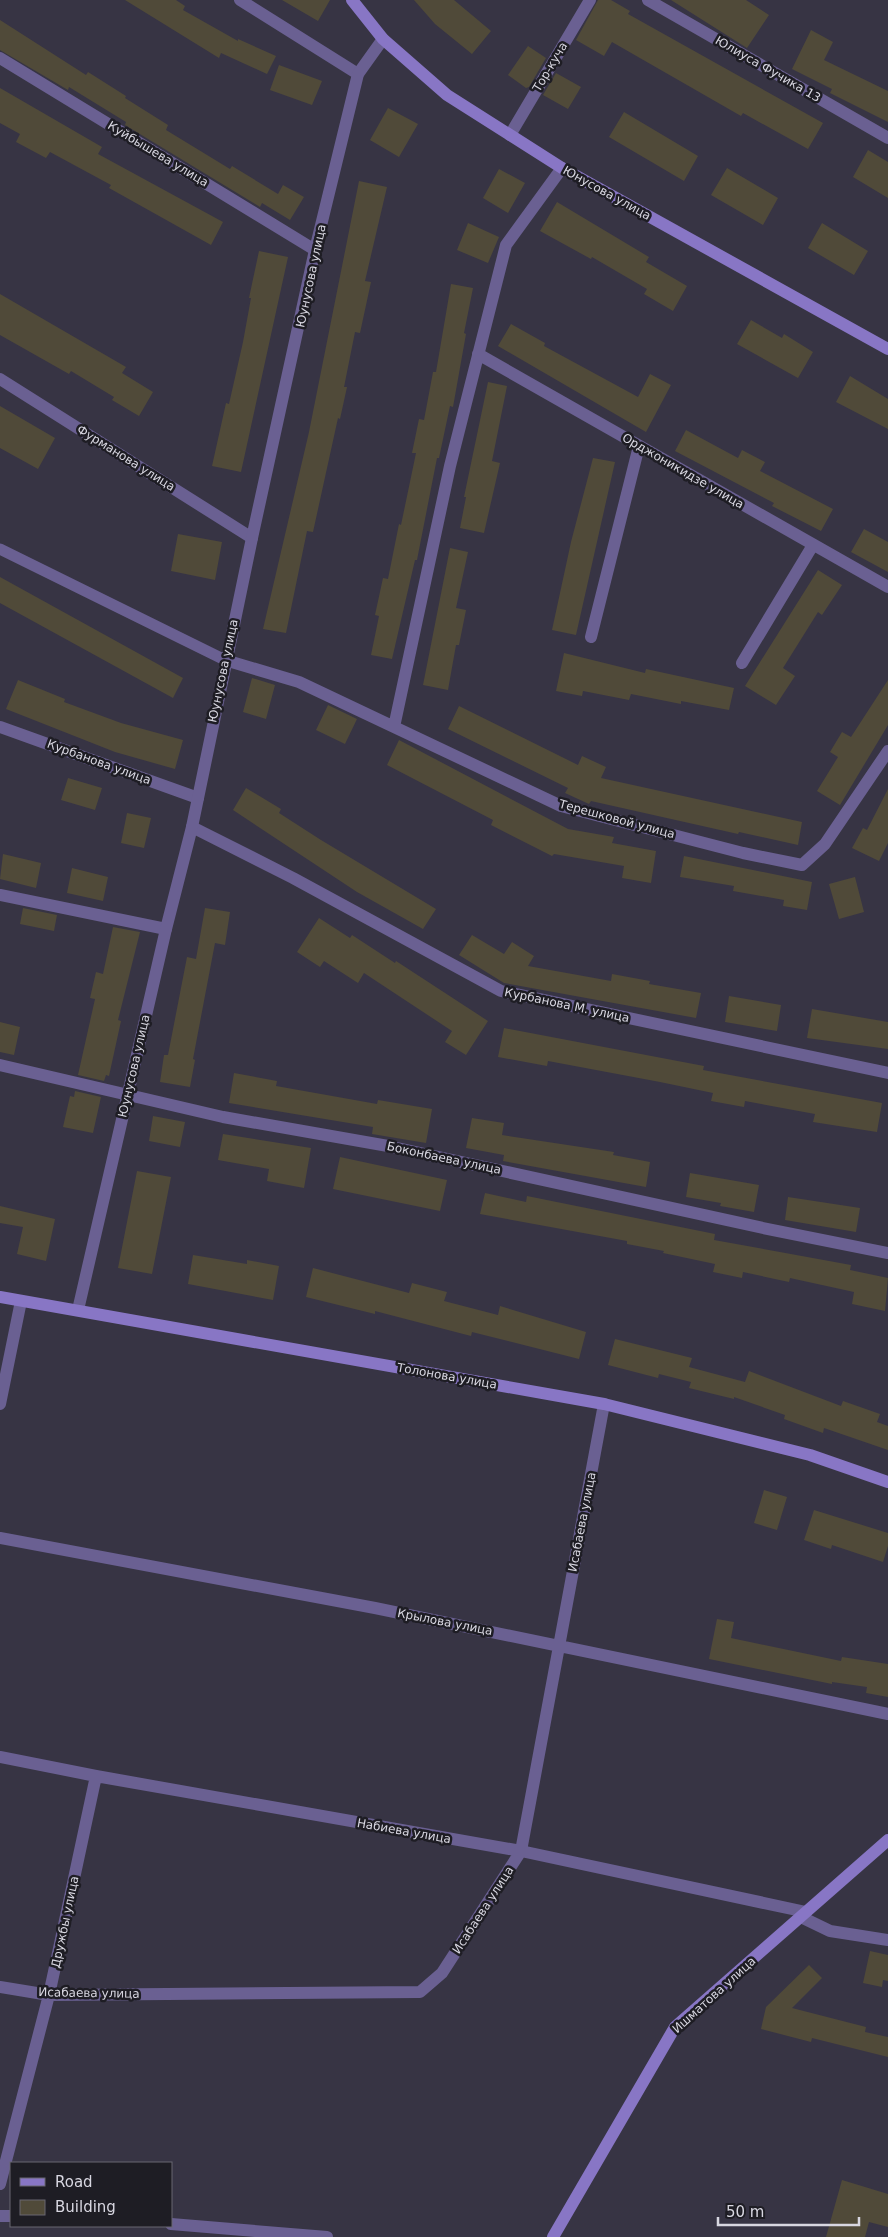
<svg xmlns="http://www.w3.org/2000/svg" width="888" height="2237" font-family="'DejaVu Sans',sans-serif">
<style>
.building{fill:#504a39}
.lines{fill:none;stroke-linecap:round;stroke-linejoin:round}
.service{stroke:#6a6092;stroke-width:11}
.minor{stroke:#6a6092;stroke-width:12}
.tertiary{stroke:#6a6092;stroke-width:12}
.secondary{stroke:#8876c5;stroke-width:12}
.labels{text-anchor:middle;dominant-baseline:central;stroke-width:5;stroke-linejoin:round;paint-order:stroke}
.street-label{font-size:12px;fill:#d8d7e1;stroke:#1e1d24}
</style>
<rect width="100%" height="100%" fill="#373444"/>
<path class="building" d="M125 0H176L185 6 183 10 238 41V39L276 56 267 74 221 53 219 58Z
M282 0H330L318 21Z
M414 0H454L491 31 472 54 435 24Z
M598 0H611L630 11 628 14 823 123 808 149 743 113 741 116 612 42 604 56 576 40Z
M671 0H746L769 15 747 48Z
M0 20 86 75 88 72 126 96 125 98 168 125 166 130 230 169 232 166 278 194 283 185 304 197 290 220 262 203 260 207 125 125 126 122 69 87 68 90 0 50Z
M811 30 833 42 824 60 888 91V122L830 93 832 89 792 69Z
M528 46 546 58 529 87 526 88 508 75Z
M279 65 322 81 312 105 270 90Z
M556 73 581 87 568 109 543 95Z
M0 88 102 147 98 154 223 222 211 245 109 188 111 185 50 152 46 158 16 142 20 134 0 123Z
M388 108 418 124 399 157 370 140Z
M624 112 698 156 684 181 609 137Z
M868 150 888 162V198L853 177Z
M727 168 778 198 763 225 711 195Z
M499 169 525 183 508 213 483 198Z
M359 181 387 187 365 281 371 282 360 333 355 332 344 387H347L340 419 338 418 313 532 307 531 286 633 263 629 309 432Z
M557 202 649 257 646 262 687 286 673 311 644 294 647 289 592 257 591 259 540 231Z
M468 223 499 237 488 263 457 250Z
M822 223 868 251 854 275 808 248Z
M259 251 288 257 241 472 212 466 226 403 229 404 243 342 251 298H249Z
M451 284 473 288 464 333 466 334 453 407 450 406 439 458H437L417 560H415L392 659 371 655 379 616 375 615 383 578 388 579 399 524 401 525 416 453H412L419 419 424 420 433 372H436Z
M0 294 126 367 122 373 153 392 139 416 112 400 114 397 71 371 69 374 0 335Z
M751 320 782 338 784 334 813 352 798 378 737 344Z
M511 324 545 343 544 346 638 397 650 374 671 385 646 432 498 346Z
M850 376 888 399V429L836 402Z
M488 382 507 386 492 461 500 463 484 533 460 528 466 497H464Z
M0 406 55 438 38 469 0 448Z
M686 430 738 458 742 450 765 462 760 471 833 509 821 531 772 506 774 503 675 451Z
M593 458 615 462 576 635 552 630 571 542Z
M864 529 888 542V572L851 552Z
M178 534 222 542 215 580 171 571Z
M450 548 468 552 456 608 466 610 459 645H456L448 690 423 685Z
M818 570 842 585 822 615 818 612 783 668 795 676 776 705 745 686Z
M0 577 183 678 173 698 0 603Z
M564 653 645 673 646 669 734 688 729 710 681 701V704L631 694 629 700 583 691 582 696 556 691Z
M252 678 275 685 266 719 243 712Z
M18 680 65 699 64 702 121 723 183 740 175 769 115 752 6 709Z
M888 680V725L840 805 817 791 838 757 830 752 842 732 851 737Z
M328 705 357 719 345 744 316 730Z
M459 706 578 765 582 756 606 767 601 778 802 822 798 845 739 832 738 834 591 801 589 804 565 793 568 788 448 729Z
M399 740 568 829 614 837 612 843 656 851 651 883 622 878 624 866 554 854 552 856 491 825 493 820 387 765Z
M68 778 102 788 95 810 61 800Z
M246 788 281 809 279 813 321 840 436 909 423 929 357 892 233 810Z
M888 789V843L879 861 852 848 863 828 867 830Z
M127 813 151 818 144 848 121 843Z
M3 854 41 863 36 888 0 879Z
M684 856 812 882 807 910 783 906 784 900 733 891 734 886 680 877Z
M72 868 108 877 103 901 67 893Z
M855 877 864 912 839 919 829 884Z
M23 908 57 915 54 931 20 924Z
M205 908 230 912 225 945 215 943 193 1059 195 1060 190 1087 160 1082 164 1055H168L187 957 196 959Z
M319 918 350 938 352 935 395 963 396 961 488 1021 466 1055 445 1042 452 1031 364 973 358 983 324 961 320 967 297 952Z
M113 927 140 932 118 1020 121 1021 109 1076 106 1075 104 1081 78 1075 95 999 90 998 96 972 103 974Z
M472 935 504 954 512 942 534 956 528 966 611 981 612 974 650 981 649 984 701 993 696 1018 504 983 459 955Z
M729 996 781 1005 777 1031 725 1022Z
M812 1009 888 1022V1049L807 1038Z
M0 1022 20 1027 14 1055 0 1052Z
M504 1028 704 1066 703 1070 882 1103 877 1132 813 1122 815 1114 745 1101 744 1107 711 1101 713 1093 660 1082 548 1061 547 1066 498 1057Z
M234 1073 277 1081 276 1086 321 1094 377 1104 378 1100 432 1109 426 1143 372 1134 373 1127 229 1103Z
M75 1091 101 1097 93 1133 63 1127 70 1096 74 1097Z
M153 1116 185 1122 180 1147 149 1141Z
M472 1118 504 1123 502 1135 614 1152 613 1155 650 1162 646 1187 503 1161 504 1155 466 1148Z
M223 1134 311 1148 304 1188 267 1181 269 1169 218 1160Z
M340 1157 447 1180 440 1211 333 1189Z
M137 1171 171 1177 152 1274 118 1268Z
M690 1173 759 1185 754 1212 720 1206 721 1203 686 1197Z
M485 1193 526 1202 527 1196 715 1234 714 1240 851 1265 850 1270 888 1278 885 1311 852 1304 854 1292 790 1278 789 1282 743 1272 742 1278 713 1272 715 1264 663 1253 664 1251 627 1244V1241L480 1214Z
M788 1197 860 1208 856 1232 785 1220Z
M0 1206 55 1219 46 1261 17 1254 23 1227 0 1223Z
M193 1255 247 1264V1260L279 1266 273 1300 188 1284Z
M313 1268 409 1293 412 1283 447 1292 444 1301 498 1315 500 1306 586 1332 579 1359 472 1332 471 1336 375 1311V1314L306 1297Z
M615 1339 692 1358 689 1367 745 1382 749 1371 841 1406 843 1401 880 1414 877 1422 888 1426V1450L824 1428 823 1433 784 1419 785 1415 734 1397V1399L689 1388 691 1382 659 1374 658 1378 608 1365Z
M764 1490 787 1497 777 1530 754 1523Z
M814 1510 888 1533V1546L883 1562 832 1545 831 1549 804 1540Z
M717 1619 734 1622 731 1638 841 1661 842 1657 888 1664V1697L866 1693 867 1687 832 1682V1684L709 1659Z
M870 1951 888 1955V1981L883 1980 882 1987 863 1983Z
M809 1965 822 1978 792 2008 866 2027 865 2032 888 2037V2057L812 2038 811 2042 761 2029 766 2007Z
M842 2180 888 2194V2227L869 2222 865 2237H826Z"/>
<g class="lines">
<path class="service" d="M0 549 225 660"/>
<path class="minor" d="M240 0 358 74
M648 0 888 138
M0 58 315 250
M510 135 590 0
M478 354 888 587
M0 379 252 538
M591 637 639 446
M225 660 299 682 561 806 743 853 802 865 825 844 888 751
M742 663 813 545
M0 727 198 798
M394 727 450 466 506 245 562 168
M192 827 293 878 501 991 888 1073
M0 895 166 929
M0 1065 223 1117 388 1146 763 1228 888 1253
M0 1404 21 1301
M0 1538 375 1608 888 1714
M0 1757 96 1776 521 1851 806 1912
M801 1917 830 1931 888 1940
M0 1987 49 1995 420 1992 442 1973 521 1851 604 1404
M0 2184 49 1995 96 1776
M0 2216H11
M171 2224 327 2237"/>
<path class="tertiary" d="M78 1310 166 929 192 827 252 538 315 250 358 74 383 39"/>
<path class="secondary" d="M352 0 383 39 447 95 562 168 888 349
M0 1297 604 1404 810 1455 888 1482
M553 2237 675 2027 888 1840"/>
</g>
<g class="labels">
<g class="street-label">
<text transform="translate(550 67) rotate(-59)">Тор-куча</text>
<text transform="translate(768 69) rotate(30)">Юлиуса Фучика 13</text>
<text transform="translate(158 154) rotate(31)">Куйбышева улица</text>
<text transform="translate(607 193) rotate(29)">Юнусова улица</text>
<text transform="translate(311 276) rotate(-78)">Юунусова улица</text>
<text transform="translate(126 458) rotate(32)">Фурманова улица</text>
<text transform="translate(683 471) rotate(30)">Орджоникидзе улица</text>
<text transform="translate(223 671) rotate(-78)">Юунусова улица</text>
<text transform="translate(99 762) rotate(20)">Курбанова улица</text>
<text transform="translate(617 819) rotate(15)">Терешковой улица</text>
<text transform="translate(567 1005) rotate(12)">Курбанова М. улица</text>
<text transform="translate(134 1066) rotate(-77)">Юунусова улица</text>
<text transform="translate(444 1158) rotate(12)">Боконбаева улица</text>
<text transform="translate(447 1376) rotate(10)">Толонова улица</text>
<text transform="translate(582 1522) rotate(-79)">Исабаева улица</text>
<text transform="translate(445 1622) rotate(11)">Крылова улица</text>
<text transform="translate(404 1831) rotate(10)">Набиева улица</text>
<text transform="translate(483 1910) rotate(-57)">Исабаева улица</text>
<text transform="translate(65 1922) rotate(-78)">Дружбы улица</text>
<text transform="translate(89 1993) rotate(1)">Исабаева улица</text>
<text transform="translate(714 1995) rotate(-42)">Ишматова улица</text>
</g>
</g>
<rect x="10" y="2162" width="162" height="65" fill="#1e1d24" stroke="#686770"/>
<rect x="20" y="2178" width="25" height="8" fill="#8876c5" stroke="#686770"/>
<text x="55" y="2187" font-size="15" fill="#d8d7e1">Road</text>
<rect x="20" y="2200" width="25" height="15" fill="#504a39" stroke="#686770"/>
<text x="55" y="2212" font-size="15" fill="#d8d7e1">Building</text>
<path d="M718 2217v8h141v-8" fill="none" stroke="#d8d7e1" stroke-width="2.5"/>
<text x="726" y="2217" font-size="15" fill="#d8d7e1" stroke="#1e1d24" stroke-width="4" paint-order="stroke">50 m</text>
</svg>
